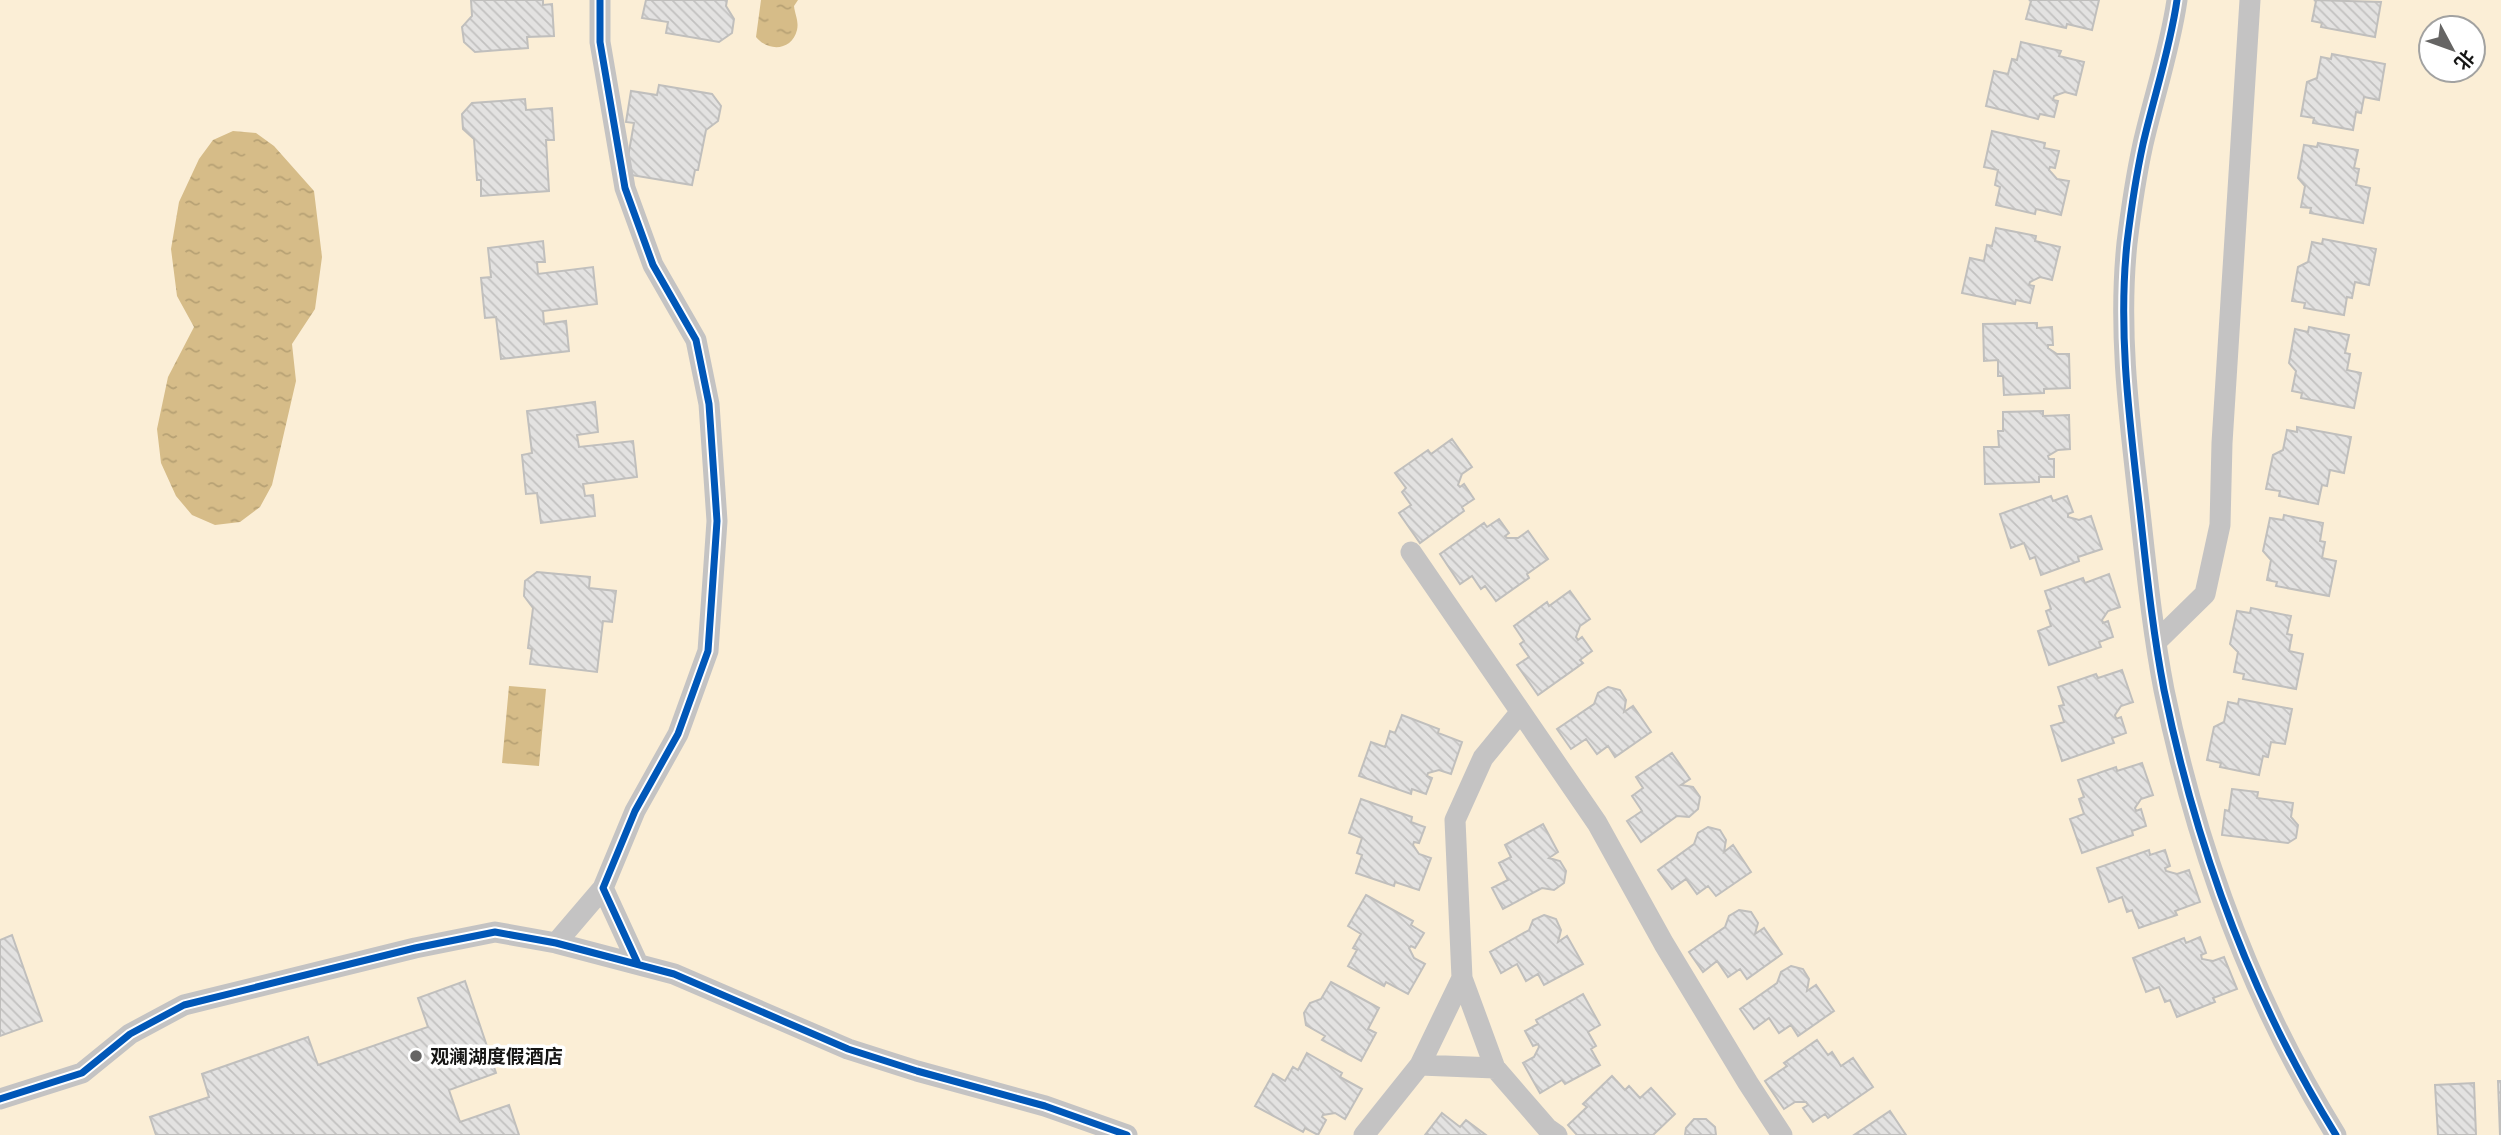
<svg xmlns="http://www.w3.org/2000/svg" width="2501" height="1135" font-family="'Space Grotesk','Noto Sans SC',sans-serif">
<style>
.green{fill:#fbeed6;fill-rule:evenodd}
.water{fill:url(#water-ripples)}
.building{fill:url(#building-back-hatch);stroke:#c0bfbd;stroke-width:2}
.lines{fill:none;stroke-linecap:round;stroke-linejoin:round}
.minor{stroke:#c4c3c3;stroke-width:21}
.cycleway-casing{stroke:#fff;stroke-width:11}
.cycleway{stroke:#0057b8;stroke-width:7}
.poi-dot{fill:#666564;stroke:#fff;stroke-width:2.5}
.labels{text-anchor:middle;dominant-baseline:central;stroke-width:7;stroke-linejoin:round;paint-order:stroke}
.poi-label{font-size:19px;font-weight:bold;fill:#161615;stroke:#fff;text-anchor:start}
</style>
<defs>
<pattern id="water-ripples" width="26" height="14" patternUnits="userSpaceOnUse" patternTransform="scale(1.75)"><rect width="26" height="14" fill="#d6bc88"/><path d="M2 4q2-2 4 0t4 0M15 11q2-2 4 0t4 0" fill="none" stroke="#b7a174"/></pattern>
<pattern id="building-back-hatch" width="6" height="6" patternUnits="userSpaceOnUse" patternTransform="scale(1.75)"><rect width="6" height="6" fill="#e3e2e1"/><path d="M-1 5l2 2M0 0l6 6M5-1l2 2" fill="none" stroke="#c2c1c0"/></pattern>
</defs>
<rect width="100%" height="100%" fill="#faf9f7"/>
<path class="green" d="M0 0H2501V1135H0ZM2431 28H2473V70H2431Z"/>
<path class="water" d="M761 0H798L794 6C795 15 799 21 797 30 792 51 768 52 756 37Z
M233 131 256 133 274 146 314 191 322 257 315 309 292 344 296 381 272 485 260 507 240 522 215 525 192 515 176 496 161 463 157 429 168 377 194 327 177 296 171 249 179 202 199 159 213 140Z
M509 686 546 689 539 766 502 763Z"/>
<path class="building" d="M471 0H543V5L552 4 554 36 527 37 528 48 475 52 464 42 462 27 472 16Z
M646 0H727L726 6 734 19 732 33 719 42 666 33 668 22 642 18Z
M2029 0H2099L2092 30 2067 24 2066 28 2026 19 2031 1Z
M2314 0 2381 2 2375 37 2321 27 2322 23 2312 21 2316 1Z
M2021 42 2061 51 2059 56 2084 62 2076 95 2065 92 2054 96 2053 100 2058 101 2054 117 2040 114 2038 119 1986 106 1994 71 2008 74 2012 59 2017 60Z
M2332 54 2385 64 2379 100 2364 97 2361 113 2356 112 2353 130 2313 123 2314 118 2301 116 2307 82 2317 78 2321 57 2331 59Z
M659 85 712 94 721 106 718 121 706 130 698 170H695L692 185 625 174 634 123 626 122 631 91 657 95Z
M525 99 526 110 552 108 554 140H546L549 191 481 196V180H477L474 139 463 129 462 114 472 103Z
M1992 131 2045 143 2044 148 2059 151 2055 168 2050 167 2049 170 2057 179 2069 181 2061 215 2036 209 2035 214 1996 205 2000 187 1995 185 1998 170 1984 167Z
M2318 143 2358 150 2354 168 2359 169 2356 185 2370 188 2363 223 2310 213 2311 208 2301 207 2305 186 2298 178 2304 145 2317 147Z
M1996 228 2036 236 2035 241 2060 247 2052 280 2040 277 2030 282 2029 285 2034 286 2030 303 2016 300 2015 304 1962 293 1970 258 1984 261 1987 245 1992 246Z
M2323 239 2376 249 2369 285 2355 282 2352 298 2347 297 2344 315 2304 308 2305 303 2292 301 2298 267 2308 262 2312 242 2322 244Z
M543 241 545 262H537L538 274 593 267 597 304 543 311 544 324 566 321 569 351 501 359 496 317 485 318 481 278 491 277 488 248Z
M2037 323V328L2052 327 2053 345H2048V348L2057 354H2069L2070 388 2044 389V393L2004 395 2003 376H1998V360L1984 361 1983 324Z
M2309 327 2349 335 2345 353 2350 354 2347 370 2361 373 2354 408 2301 398 2302 393 2292 391 2296 371 2289 363 2295 329 2308 332Z
M595 402 598 432 577 435 579 447 633 441 637 477 583 484 585 496 593 495 595 516 541 523 537 493 526 494 522 455 532 453 527 411Z
M2043 411V416L2069 415 2070 449 2058 450 2048 456 2049 459H2054V477H2039V482L1985 484 1984 447H1999L1998 431H2003V412Z
M2297 427 2351 437 2344 473 2330 470 2327 486 2322 485 2318 504 2279 496 2280 491 2266 489 2273 455 2283 450 2287 430 2297 432Z
M1452 439 1472 467 1462 474 1458 485 1460 487 1464 484 1474 499 1462 507 1464 511 1420 543 1399 513 1411 505 1402 492 1406 488 1395 473 1428 450 1431 454Z
M2051 496 2053 501 2067 496 2073 512 2068 514V517L2079 520 2091 516 2102 549 2078 557 2079 561 2041 575 2035 557 2030 559 2024 543 2011 548 2000 514Z
M2284 515 2323 523 2320 541 2325 542 2322 558 2336 561 2329 596 2276 586 2277 582 2267 580 2271 560 2263 551 2270 518 2283 520Z
M1499 519 1509 533 1505 536 1507 538H1518L1528 531 1548 559 1527 574 1529 578 1496 601 1485 586 1481 589 1472 576 1460 584 1440 554 1484 523 1487 527Z
M537 572 590 577 589 588 616 591 612 622 603 621 597 672 530 664 532 649 528 648 533 608 524 596 525 581Z
M2109 574 2120 607 2108 611 2102 620 2103 623 2108 621 2113 637 2099 642 2101 647 2049 665 2038 631 2051 626 2046 611 2051 609 2045 591 2083 578 2085 583Z
M1570 591 1590 619 1580 626 1576 637 1578 640 1582 637 1592 651 1580 660 1583 663 1538 695 1517 665 1529 657 1520 644 1524 641 1514 626 1547 602 1549 606Z
M2251 608 2291 616 2287 634 2292 635 2289 651 2303 654 2296 689 2243 679 2244 674 2234 672 2238 652 2230 644 2237 611 2250 613Z
M2122 670 2133 702 2121 706 2115 715 2116 719 2121 717 2126 733 2112 738 2114 743 2062 761 2051 726 2064 722 2059 706 2064 705 2058 687 2096 674 2098 678Z
M1608 687 1620 690 1626 700 1624 712 1633 706 1651 732 1615 757 1608 746 1597 754 1586 739 1571 749 1557 729 1594 704 1598 693Z
M2239 699 2292 709 2285 744 2271 742 2268 757 2263 756 2259 775 2220 767 2221 763 2207 760 2214 727 2224 722 2228 702 2238 704Z
M1402 715 1439 729 1438 733 1462 742 1451 774 1439 770 1428 773 1427 776 1432 778 1426 794 1412 789 1411 794 1359 776 1371 742 1385 747 1390 731 1395 733Z
M1672 753 1690 779 1681 785 1693 787 1700 797 1698 809 1689 817 1677 816 1641 842 1627 821 1642 811 1632 796 1643 788 1636 777Z
M2142 763 2153 795 2141 799 2135 808 2136 811 2141 809 2146 826 2132 831 2133 835 2082 853 2070 819 2084 814 2079 799 2084 797 2078 780 2116 767 2117 771Z
M2232 789 2258 792 2257 798 2293 803 2291 817 2298 825 2296 838 2288 843 2222 835 2225 810 2229 811Z
M1361 799 1412 817 1411 822 1425 827 1419 843 1414 842 1413 845 1419 854 1431 858 1419 890 1395 882 1394 886 1356 873 1362 855 1357 853 1362 838 1349 833Z
M1543 824 1558 852 1549 858 1560 861 1566 871 1564 883 1554 890 1542 888 1503 909 1492 888 1508 880 1499 863 1511 857 1505 845Z
M1708 827 1720 830 1726 840 1724 852 1733 845 1751 872 1716 896 1708 886 1697 894 1686 879 1672 889 1658 870 1694 844 1698 833Z
M2149 850 2150 855 2165 850 2170 866 2165 868 2166 871 2177 874 2189 870 2200 902 2175 911 2177 915 2139 928 2132 910 2127 912 2122 897 2109 902 2097 868Z
M1366 895 1413 921 1411 925 1424 933 1415 948 1411 946 1409 948 1414 958 1425 964 1408 994 1386 982 1384 986 1348 966 1357 950 1353 948 1361 934 1348 926Z
M1739 910 1751 912 1758 923 1755 934 1764 928 1782 954 1747 979 1740 969 1728 977 1717 961 1703 972 1689 952 1725 927 1729 916Z
M1544 915 1556 919 1561 930 1558 942 1567 936 1583 964 1544 985 1538 974 1526 981 1517 964 1501 973 1490 952 1529 930 1533 920Z
M12 935 42 1021 0 1036V940Z
M2200 937 2206 953 2201 955 2202 959 2213 961 2224 957 2237 989 2213 998 2215 1002 2177 1017 2170 1000 2165 1002 2159 987 2146 992 2133 958 2184 938 2186 943Z
M1791 966 1803 969 1809 979 1807 991 1816 985 1834 1011 1798 1036 1791 1025 1779 1033 1769 1018 1754 1029 1740 1009 1777 983 1781 972Z
M465 981 496 1073 449 1090 460 1122 509 1105 519 1135H156L150 1117 209 1097 202 1074 308 1037 318 1065 428 1027 418 998Z
M1331 982 1379 1008 1368 1029 1376 1033 1361 1061 1322 1040 1325 1036 1306 1025 1304 1013 1310 1003 1321 999Z
M1583 994 1600 1025 1588 1032 1596 1046 1591 1049 1600 1065 1565 1084 1562 1080 1540 1093 1523 1063 1534 1057 1539 1047 1538 1044 1533 1046 1525 1031 1538 1024 1536 1020Z
M1817 1040 1828 1055 1832 1052 1841 1066 1853 1058 1873 1087 1828 1118 1825 1114 1813 1122 1803 1108 1808 1105 1806 1102H1795L1784 1109 1765 1081 1787 1066 1784 1063Z
M1307 1053 1342 1073 1340 1077 1362 1089 1345 1119 1335 1113 1323 1115 1322 1117 1326 1120 1318 1135 1305 1128 1303 1132 1255 1106 1273 1074 1285 1081 1293 1067 1298 1070Z
M1612 1076 1625 1090 1629 1086 1640 1098 1651 1088 1675 1114 1653 1135H1577L1568 1125 1587 1107 1583 1104Z
M2498 1081H2501V1135H2500Z
M2474 1083 2476 1135H2438L2435 1085Z
M1890 1111 1906 1135H1854Z
M1442 1113 1460 1127 1466 1120 1486 1135H1425Z
M1694 1119H1706L1715 1127 1716 1135H1685L1686 1128Z"/>
<g class="lines">
<path class="minor" d="M600 0V42L625 188 653 265 696 340 709 404 717 521 708 651 678 734 635 811 603 888 638 964
M2177 0C2170 49 2154 96 2143 144 2136 176 2131 210 2127 243 2118 330 2129 416 2139 503 2146 565 2152 628 2164 690 2196 846 2252 1000 2336 1135
M1411 552 1597 823 1664 944 1748 1083 1782 1135
M2156 642 2205 594 2220 525 2222 443 2250 0
M556 943 603 888
M1420 1065 1462 978
M1495 1068 1462 978 1455 820 1483 758 1519 714
M0 1099 82 1073 130 1034 184 1005 415 948 495 932 556 943 674 974 848 1049 917 1071 1045 1106 1127 1135
M1364 1135 1420 1065 1495 1068 1547 1128 1557 1135"/>
<defs>
<path id="cycleway" d="M600 0V42L625 188 653 265 696 340 709 404 717 521 708 651 678 734 635 811 603 888 638 964
M2177 0C2170 49 2154 96 2143 144 2136 176 2131 210 2127 243 2118 330 2129 416 2139 503 2146 565 2152 628 2164 690 2196 846 2252 1000 2336 1135
M0 1099 82 1073 130 1034 184 1005 415 948 495 932 556 943 674 974 848 1049 917 1071 1045 1106 1127 1135"/>
</defs>
<use href="#cycleway" class="cycleway-casing"/>
<use href="#cycleway" class="cycleway"/>
</g>
<circle class="poi-dot" cx="416" cy="1056" r="7"/>
<g class="labels">
<g class="poi-label">
<text x="430" y="1056">观澜湖度假酒店</text>
</g>
</g>
<g transform="translate(2452 49) rotate(131)"><circle r="33" fill="#ffffff" stroke="#a2a2a1" stroke-width="2"/>
<path d="M0-5L12 26L0 18L-12 26Z" fill="#666564"/>
<text y="-10" font-size="19" font-weight="bold" text-anchor="middle" fill="#161615">北</text>
</g>
</svg>
